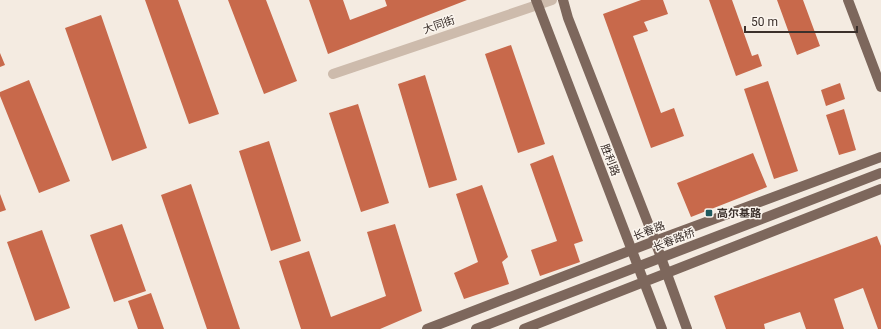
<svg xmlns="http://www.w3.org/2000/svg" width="881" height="329" font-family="Roboto,'Noto Sans SC',sans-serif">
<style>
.building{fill:#c8694b}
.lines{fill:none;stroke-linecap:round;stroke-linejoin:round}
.minor{stroke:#cdbbac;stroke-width:10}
.major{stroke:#7d675c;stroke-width:10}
.major-bridge{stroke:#7d675c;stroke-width:10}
.poi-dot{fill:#1f5a5e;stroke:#fbf5ee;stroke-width:1.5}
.labels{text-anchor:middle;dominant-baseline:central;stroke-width:3;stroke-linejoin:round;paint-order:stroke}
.street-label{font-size:11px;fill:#3b302b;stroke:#fbf5ee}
.poi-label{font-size:11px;font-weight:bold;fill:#3b302b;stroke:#fbf5ee;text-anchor:start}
</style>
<rect width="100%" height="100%" fill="#f4ebe1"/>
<path class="building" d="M145 0H178L219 114 189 124Z
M228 0H266L297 81 264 94Z
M309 0H343L350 20 387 6 385 0H467L328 54Z
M641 0H663L668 14 644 22 648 31 633 36 661 113 674 108 684 136 651 148 603 14Z
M709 0H732L752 56 758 54 762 66 736 76Z
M777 0H803L820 46 797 55Z
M101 15 147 148 112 161 65 28Z
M511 45 545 144 518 153 485 54Z
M0 53 5 65 0 67Z
M425 75 457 180 429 188 398 84Z
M29 80 70 181 39 193 0 96V92Z
M768 81 798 171 774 179 744 89Z
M840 83 845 99 826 106 821 90Z
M358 104 389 203 361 212 329 113Z
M844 109 856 150 839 155 826 115Z
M269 141 301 241 271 251 239 151Z
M753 153 767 187 691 217 677 183Z
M553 155 583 241 574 244 580 262 540 276 531 250 557 241 530 164Z
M191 184 240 329H207L161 195Z
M482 185 508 257 502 262 509 284 464 299 454 273 478 262 456 194Z
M0 194 6 210 0 212Z
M122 224 146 291 114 302 90 235Z
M395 224 422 311 380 329H301L279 261 309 251 331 317 386 296 367 232Z
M42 230 70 308 35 321 7 242Z
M877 236 881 246V329H878L863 288 834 299 844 329H806L800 312 764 324 765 329H726L714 296Z
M151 293 164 329H138L128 301Z"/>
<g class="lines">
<path class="minor" d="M333 74 552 0"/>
<path class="major" d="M536 0 662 329
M563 0 568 18 655 241 687 329
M848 0 881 87
M427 329 655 241 881 157
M524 329 881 189"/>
<path class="major-bridge" d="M476 329 881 173"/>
</g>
<rect class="poi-dot" x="705" y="209" width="8" height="8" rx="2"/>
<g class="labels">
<g class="street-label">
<text transform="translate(439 25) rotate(-19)">大同街</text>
<text transform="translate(610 160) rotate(69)">胜利路</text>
<text transform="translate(649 231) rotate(-21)">长春路</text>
<text transform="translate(674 240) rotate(-21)">长春路桥</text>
</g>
<g class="poi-label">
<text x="717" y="213">高尔基路</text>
</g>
</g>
<path d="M745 26v6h112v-6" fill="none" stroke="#3b302b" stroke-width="2"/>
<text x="751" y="26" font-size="12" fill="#3b302b" stroke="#fbf5ee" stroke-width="3" paint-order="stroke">50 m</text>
</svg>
